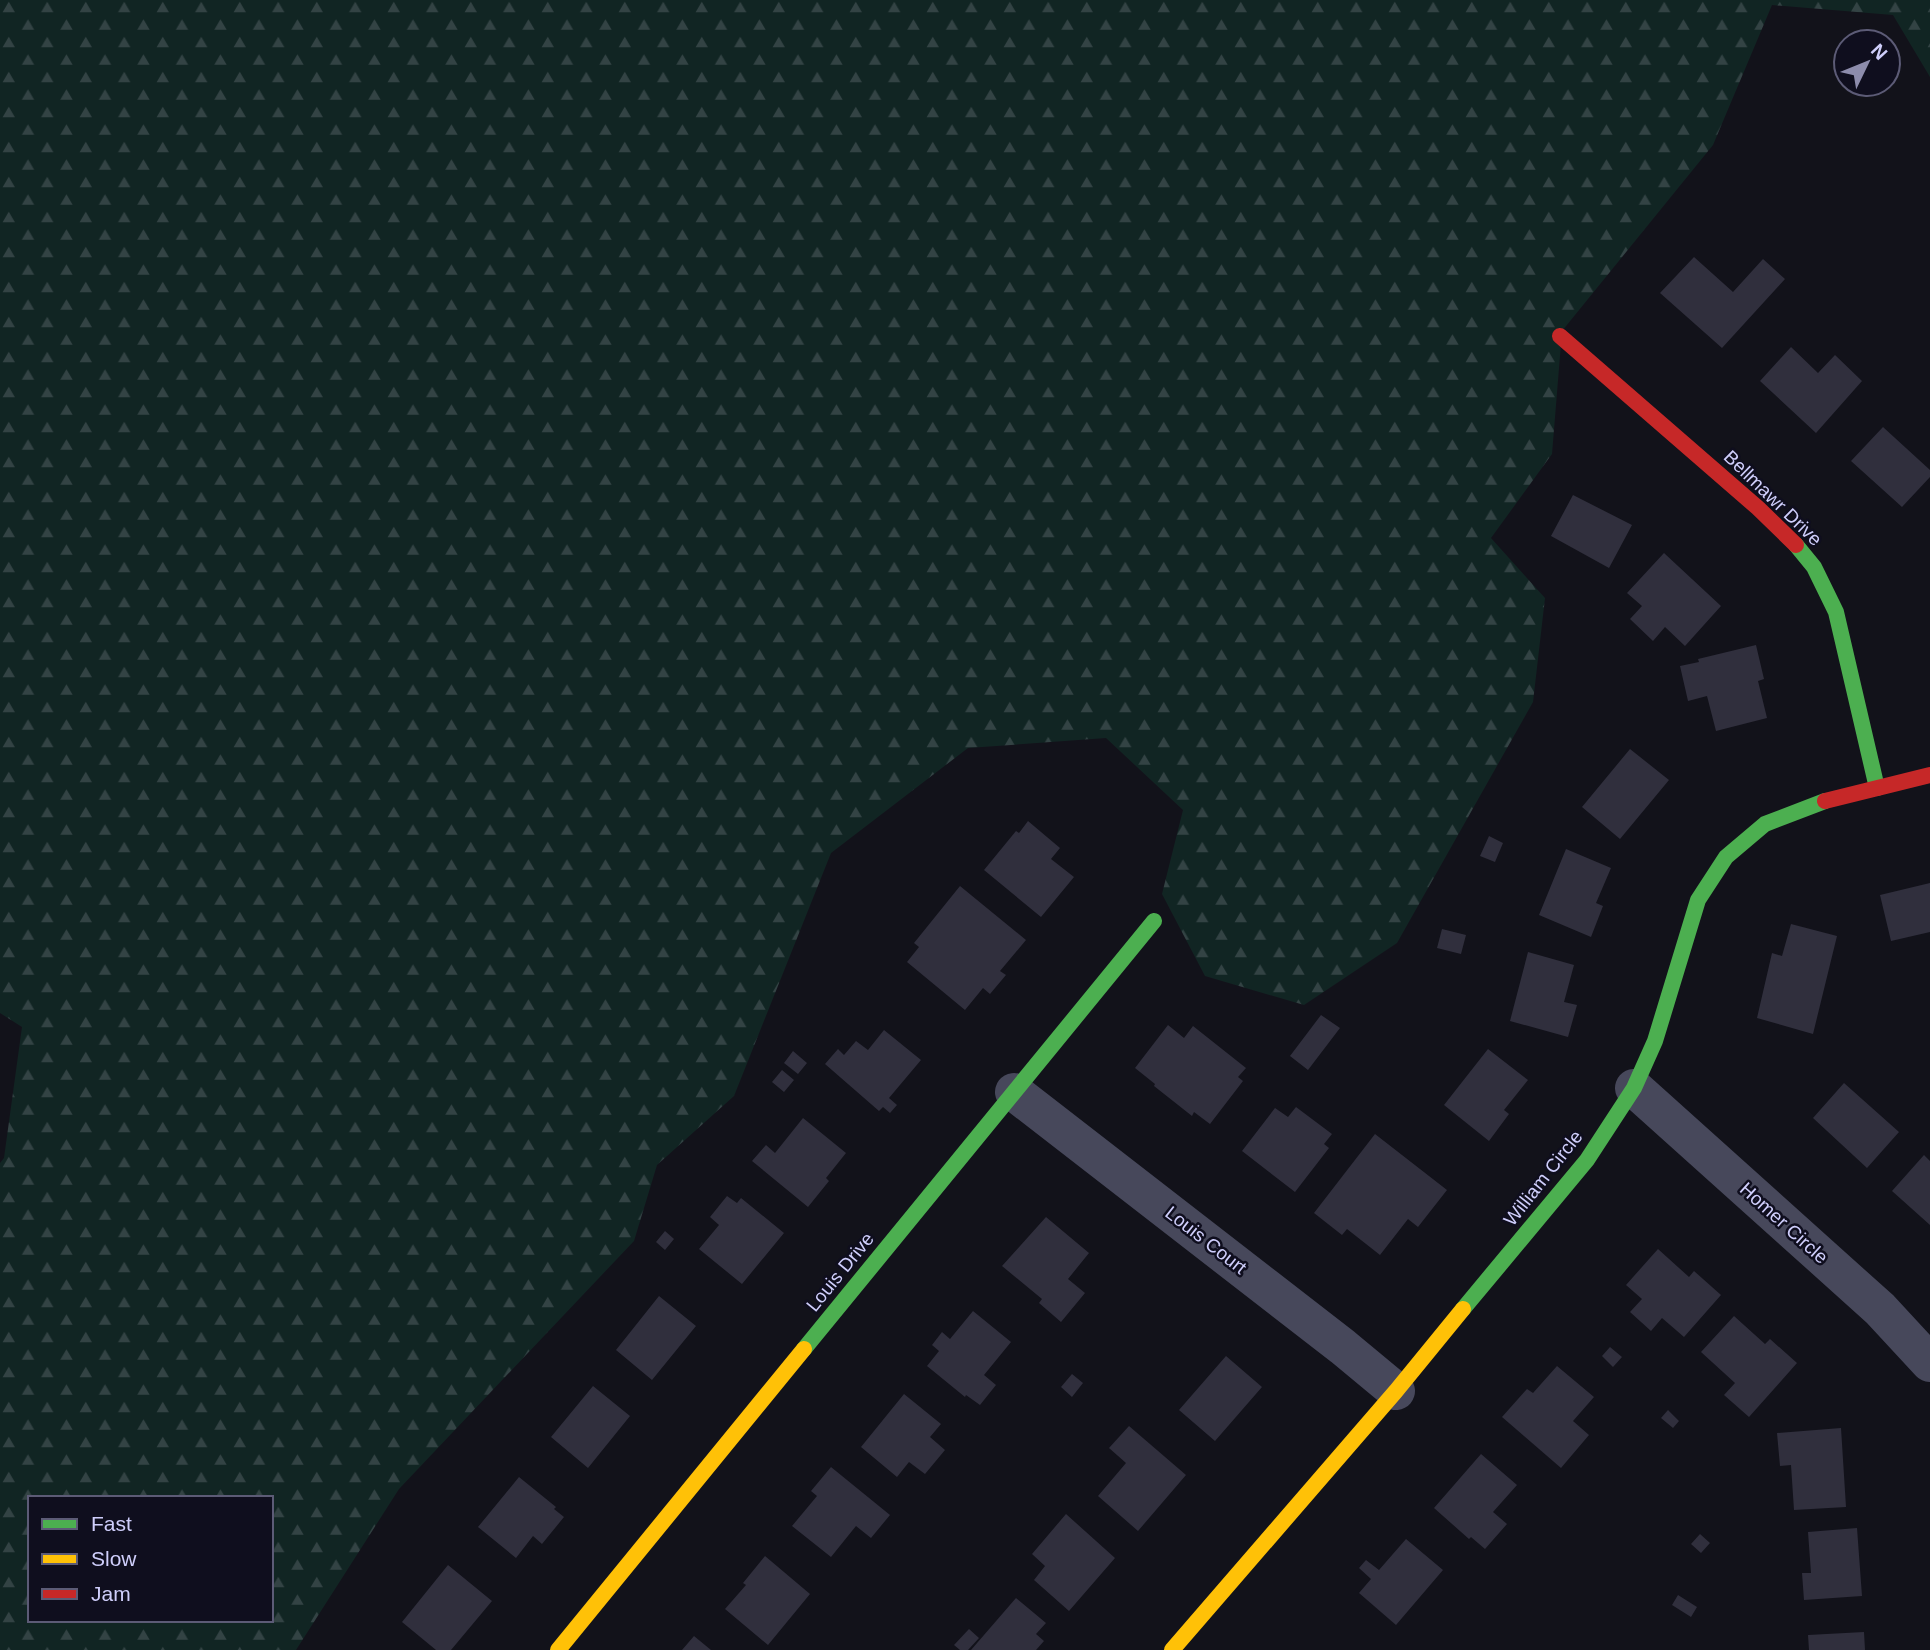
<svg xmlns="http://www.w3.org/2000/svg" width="1930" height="1650" font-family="Arial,sans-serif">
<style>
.forest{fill:url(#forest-firs);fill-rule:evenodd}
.building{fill:#302f3d}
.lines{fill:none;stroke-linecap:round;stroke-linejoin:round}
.street{stroke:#47485b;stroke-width:38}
.fast{stroke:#4caf50;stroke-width:16}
.slow{stroke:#ffc107;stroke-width:16}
.jam{stroke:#c62828;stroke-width:16}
.labels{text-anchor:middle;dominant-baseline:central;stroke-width:5;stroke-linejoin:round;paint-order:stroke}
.street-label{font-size:19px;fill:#cfcefb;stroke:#0f0e1e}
</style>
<defs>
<pattern id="forest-firs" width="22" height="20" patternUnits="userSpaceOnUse" patternTransform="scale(1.75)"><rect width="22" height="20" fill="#112523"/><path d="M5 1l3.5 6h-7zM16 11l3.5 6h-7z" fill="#334344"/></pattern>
</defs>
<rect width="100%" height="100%" fill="#12121a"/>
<path class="forest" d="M0 0H1930V77L1893 15 1772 5 1713 145 1562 331 1552 454 1491 538 1545 598 1533 702 1397 943 1304 1005 1205 976 1162 894 1183 810 1106 738 968 748 831 853 734 1096 657 1165 634 1241 399 1489 296 1650H0V1163L4 1158 22 1027 0 1013ZM30 1498H271V1620H30Z"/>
<path class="building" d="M1694 257 1733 292 1763 259 1785 279 1722 348 1660 293Z
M1791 347 1818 373 1835 355 1862 381 1816 433 1760 381Z
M1883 427 1930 470V477L1902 507 1851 461Z
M1573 495 1632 525 1609 568 1551 536Z
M1664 553 1721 606 1685 646 1665 627 1653 641 1630 619 1642 606 1627 593Z
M1756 645 1764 679 1758 681 1767 718 1716 731 1707 696 1688 701 1680 666 1699 662 1698 659Z
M1630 749 1669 780 1620 839 1582 807Z
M1028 821 1060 848 1051 859 1074 877 1041 917 984 870 1016 831 1019 833Z
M1489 836 1503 843 1495 862 1480 856Z
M1566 849 1611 868 1596 903 1603 906 1591 937 1539 915Z
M1930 883V932L1891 941 1880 895Z
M960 886 1026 940 1000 971 1006 975 990 994 983 988 965 1010 907 962 919 947 914 943Z
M1791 924 1837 936 1813 1034 1757 1018 1772 953 1782 956Z
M1442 929 1466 935 1461 954 1437 948Z
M1528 952 1574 965 1564 1002 1577 1005 1568 1037 1510 1021Z
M1321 1015 1340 1028 1308 1070 1290 1056Z
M1168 1025 1184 1038 1193 1026 1246 1068 1238 1077 1243 1081 1210 1124 1194 1112 1192 1116 1154 1086 1155 1084 1135 1068Z
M884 1030 921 1060 889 1098 897 1105 890 1113 883 1107 879 1111 825 1064 838 1049 844 1055 856 1041 868 1050Z
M1488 1049 1528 1080 1504 1110 1509 1114 1489 1141 1444 1105Z
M793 1051 807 1063 798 1074 784 1063Z
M782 1070 794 1080 784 1092 772 1082Z
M1844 1083 1899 1132 1867 1168 1813 1118Z
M1296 1107 1332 1134 1324 1144 1329 1148 1295 1192 1242 1151 1275 1108 1288 1117Z
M803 1118 846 1153 826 1178 829 1181 808 1207 752 1161 766 1145 775 1153Z
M1375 1134 1447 1190 1418 1227 1408 1219 1380 1255 1347 1229 1342 1235 1314 1213Z
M1924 1155 1930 1161V1225L1892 1191Z
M727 1196 737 1203 741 1198 784 1233 742 1284 699 1249 719 1225 710 1217Z
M1046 1217 1089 1253 1068 1279 1085 1293 1061 1322 1039 1303 1042 1299 1002 1266Z
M665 1231 674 1239 665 1250 656 1242Z
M1658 1249 1689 1277 1694 1271 1721 1295 1684 1337 1662 1318 1651 1331 1630 1312 1642 1299 1626 1285Z
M659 1296 696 1326 652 1380 616 1350Z
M973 1311 1011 1342 984 1375 996 1385 980 1405 966 1395 965 1397 927 1366 939 1351 932 1345 942 1332 950 1339Z
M1734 1316 1765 1344 1770 1339 1797 1363 1749 1417 1724 1395 1735 1383 1701 1352Z
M1610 1347 1622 1357 1613 1367 1602 1356Z
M1226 1356 1262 1387 1215 1441 1179 1410Z
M1557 1366 1594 1397 1573 1421 1589 1435 1561 1468 1502 1417 1527 1389 1533 1393Z
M1072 1374 1083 1383 1072 1397 1061 1387Z
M593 1386 630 1416 588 1468 551 1437Z
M904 1394 941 1424 930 1437 945 1450 925 1474 909 1462 897 1477 861 1447Z
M1668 1410 1679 1421 1673 1428 1661 1418Z
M1129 1426 1186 1475 1138 1531 1098 1496 1126 1463 1109 1448Z
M1841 1428 1846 1507 1794 1510 1791 1465 1780 1466 1777 1433Z
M1481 1454 1517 1485 1493 1512 1507 1524 1485 1549 1471 1537 1469 1539 1434 1508Z
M831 1467 890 1515 871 1538 856 1526 831 1557 792 1526 817 1496 811 1491Z
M519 1477 556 1507 554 1509 564 1517 542 1544 533 1536 516 1558 478 1527Z
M1066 1514 1115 1558 1069 1611 1034 1580 1045 1566 1032 1554Z
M1857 1528 1862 1596 1804 1600 1802 1573H1811L1808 1532Z
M1700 1534 1710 1543 1701 1553 1691 1544Z
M1406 1539 1443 1570 1396 1625 1359 1593 1371 1579 1359 1568 1366 1560 1379 1570Z
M765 1556 810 1594 768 1645 725 1609 746 1585 743 1583Z
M448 1565 492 1601 451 1650H436L402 1622Z
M1678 1595 1697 1607 1691 1617 1672 1605Z
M1016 1598 1046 1623 1036 1634 1044 1641 1036 1650H971Z
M969 1629 979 1638 968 1650H960L954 1645Z
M1864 1632 1865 1650H1809L1808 1635Z
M694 1636 711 1650H682Z"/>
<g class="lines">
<path class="street" d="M1634 1088 1880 1309 1930 1363
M1014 1092 1343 1347 1396 1391"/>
<path class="fast" d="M1796 545 1814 567 1836 612 1877 788
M1463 1309 1587 1160 1634 1088 1655 1041 1698 900 1726 857 1765 824 1825 801
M804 1349 1154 921"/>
<path class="slow" d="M558 1650 804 1349
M1172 1650 1396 1391 1463 1309"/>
<path class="jam" d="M1560 336 1758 508 1796 545
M1825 801 1930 775"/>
</g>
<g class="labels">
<g class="street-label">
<text transform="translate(1773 498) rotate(44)">Bellmawr Drive</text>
<text transform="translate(1543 1178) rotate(-52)">William Circle</text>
<text transform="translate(1784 1223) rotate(42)">Homer Circle</text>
<text transform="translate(1206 1240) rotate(38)">Louis Court</text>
<text transform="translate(840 1272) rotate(-51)">Louis Drive</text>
</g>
</g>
<rect x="28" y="1496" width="245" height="126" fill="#0f0e1e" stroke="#5c5b76" stroke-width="2"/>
<rect x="42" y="1519" width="35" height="10" fill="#4caf50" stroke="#5c5b76" stroke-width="2"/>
<text x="91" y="1531" font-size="21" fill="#cfcefb">Fast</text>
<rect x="42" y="1554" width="35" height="10" fill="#ffc107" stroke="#5c5b76" stroke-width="2"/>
<text x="91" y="1566" font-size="21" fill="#cfcefb">Slow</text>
<rect x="42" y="1589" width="35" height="10" fill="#c62828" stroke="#5c5b76" stroke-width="2"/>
<text x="91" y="1601" font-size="21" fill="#cfcefb">Jam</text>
<g transform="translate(1867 63) rotate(47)"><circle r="33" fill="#0f0e1e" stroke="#5c5b76" stroke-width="2"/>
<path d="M0-5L12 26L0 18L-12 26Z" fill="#8d8cac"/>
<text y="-10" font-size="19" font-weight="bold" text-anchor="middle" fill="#cfcefb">N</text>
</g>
</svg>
